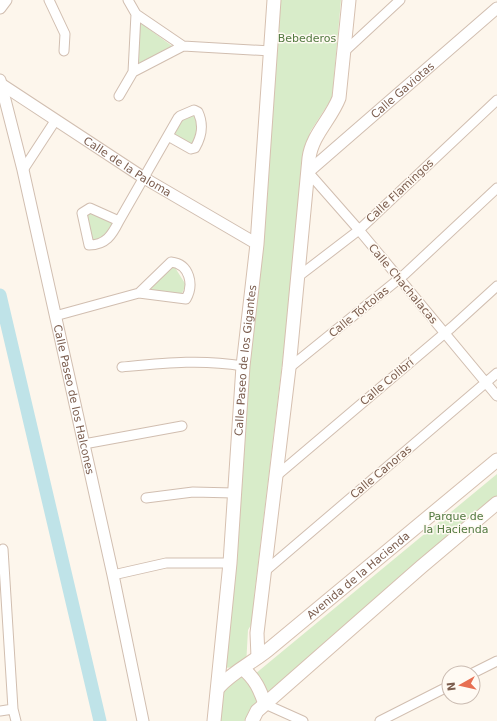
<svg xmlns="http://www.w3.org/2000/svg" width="497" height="721" font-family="'DejaVu Sans',sans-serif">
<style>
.park{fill:#d8ecc9}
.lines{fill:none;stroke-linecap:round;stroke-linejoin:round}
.river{stroke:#bfe3e8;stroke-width:13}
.minor-casing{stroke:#d1beb0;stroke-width:11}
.tertiary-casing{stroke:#d1beb0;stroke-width:13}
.secondary-casing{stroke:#d6c0b0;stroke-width:15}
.minor{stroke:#fff;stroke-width:9}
.tertiary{stroke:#fff;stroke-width:11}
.secondary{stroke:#fff;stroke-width:13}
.labels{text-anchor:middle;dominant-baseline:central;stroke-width:3;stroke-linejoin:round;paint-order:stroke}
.park-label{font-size:11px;fill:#537a41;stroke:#fffaf3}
.street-label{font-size:11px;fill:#7a5c4d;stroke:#fffaf3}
</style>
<rect width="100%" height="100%" fill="#fdf6ec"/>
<path class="park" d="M280 0H341L332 98 310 132 254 598 255 618 248 630 246 666 225 668Z
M138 21 172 46 137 65Z
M191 114 197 117 200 128 194 146 173 133 181 118Z
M87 209 114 221 111 232 90 244 83 214Z
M174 266 186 285 181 295 143 292Z
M497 474V503L266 694 255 674Z
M243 675 260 700 244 721H217L220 689Z"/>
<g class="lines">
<path class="river" d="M0 295 100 721"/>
<defs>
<path id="minor" d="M49 0 65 34 64 51
M136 14 183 46
M345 51 400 0
M133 72 183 46 271 51
M119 96 133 72 136 14 128 0
M23 170 55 121
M308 172 359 230 497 396
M119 221 90 208 82 213 89 245C106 245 112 235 119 221L178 118 180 116 194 110 198 112C204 125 202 136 195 148L191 149 168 136
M299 276 359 230 497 100
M55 316 139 293 186 299C194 285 190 264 171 262L139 293
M122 367C165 363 201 359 243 366
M289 368 405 274 497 188
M84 444 182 426
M275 477 452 327 497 286
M146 498 193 492 234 493
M3 549 13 709 16 721
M264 572 497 373
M113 575 166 563H230
M473 673 497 661
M265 704 303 721
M0 711 13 709
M380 721 449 686"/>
<g id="tertiary">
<path d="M0 8 6 0"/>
<path id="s1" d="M0 80 23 170 113 575 143 721"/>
<path id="s2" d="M1 84 144 178 257 244"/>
<path id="s3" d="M308 172 497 8"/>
</g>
<g id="secondary">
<path d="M258 657 257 633 289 368 309 158C312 135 331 119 339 98L349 0"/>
<path d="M243 669C255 678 260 690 265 704"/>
<path id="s4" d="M218 688C232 672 252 663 268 650L497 460"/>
<path id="s5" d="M214 721 230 563 243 366 257 244 274 0"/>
<path d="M252 721 257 711 265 704 421 567 497 503"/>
</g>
</defs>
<use href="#minor" class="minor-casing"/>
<use href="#tertiary" class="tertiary-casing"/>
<use href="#secondary" class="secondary-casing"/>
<use href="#minor" class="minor"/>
<use href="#tertiary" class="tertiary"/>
<use href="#secondary" class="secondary"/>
</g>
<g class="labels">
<g class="park-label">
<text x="307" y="38">Bebederos</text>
<text x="456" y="516">Parque de<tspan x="456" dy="13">la Hacienda</tspan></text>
</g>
<g class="street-label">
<text stroke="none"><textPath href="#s3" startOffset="125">Calle Gaviotas</textPath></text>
<text stroke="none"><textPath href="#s2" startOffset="151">Calle de la Paloma</textPath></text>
<text transform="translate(400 191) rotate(-43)">Calle Flamingos</text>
<text transform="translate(403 284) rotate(50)">Calle Chachalacas</text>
<text transform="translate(359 312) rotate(-39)">Calle Tórtolas</text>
<text stroke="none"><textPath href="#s5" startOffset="362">Calle Paseo de los Gigantes</textPath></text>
<text transform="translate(387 382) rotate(-40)">Calle Colibrí</text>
<text stroke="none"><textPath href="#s1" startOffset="328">Calle Paseo de los Halcones</textPath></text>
<text transform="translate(381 472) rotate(-40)">Calle Canoras</text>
<text stroke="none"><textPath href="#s4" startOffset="180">Avenida de la Hacienda</textPath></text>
</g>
</g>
<g transform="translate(461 685) rotate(262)"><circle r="19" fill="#fffaf3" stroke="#cabbb1"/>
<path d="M0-3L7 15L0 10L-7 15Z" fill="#e76f51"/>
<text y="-6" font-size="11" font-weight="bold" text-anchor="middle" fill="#7a5c4d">N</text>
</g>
</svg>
